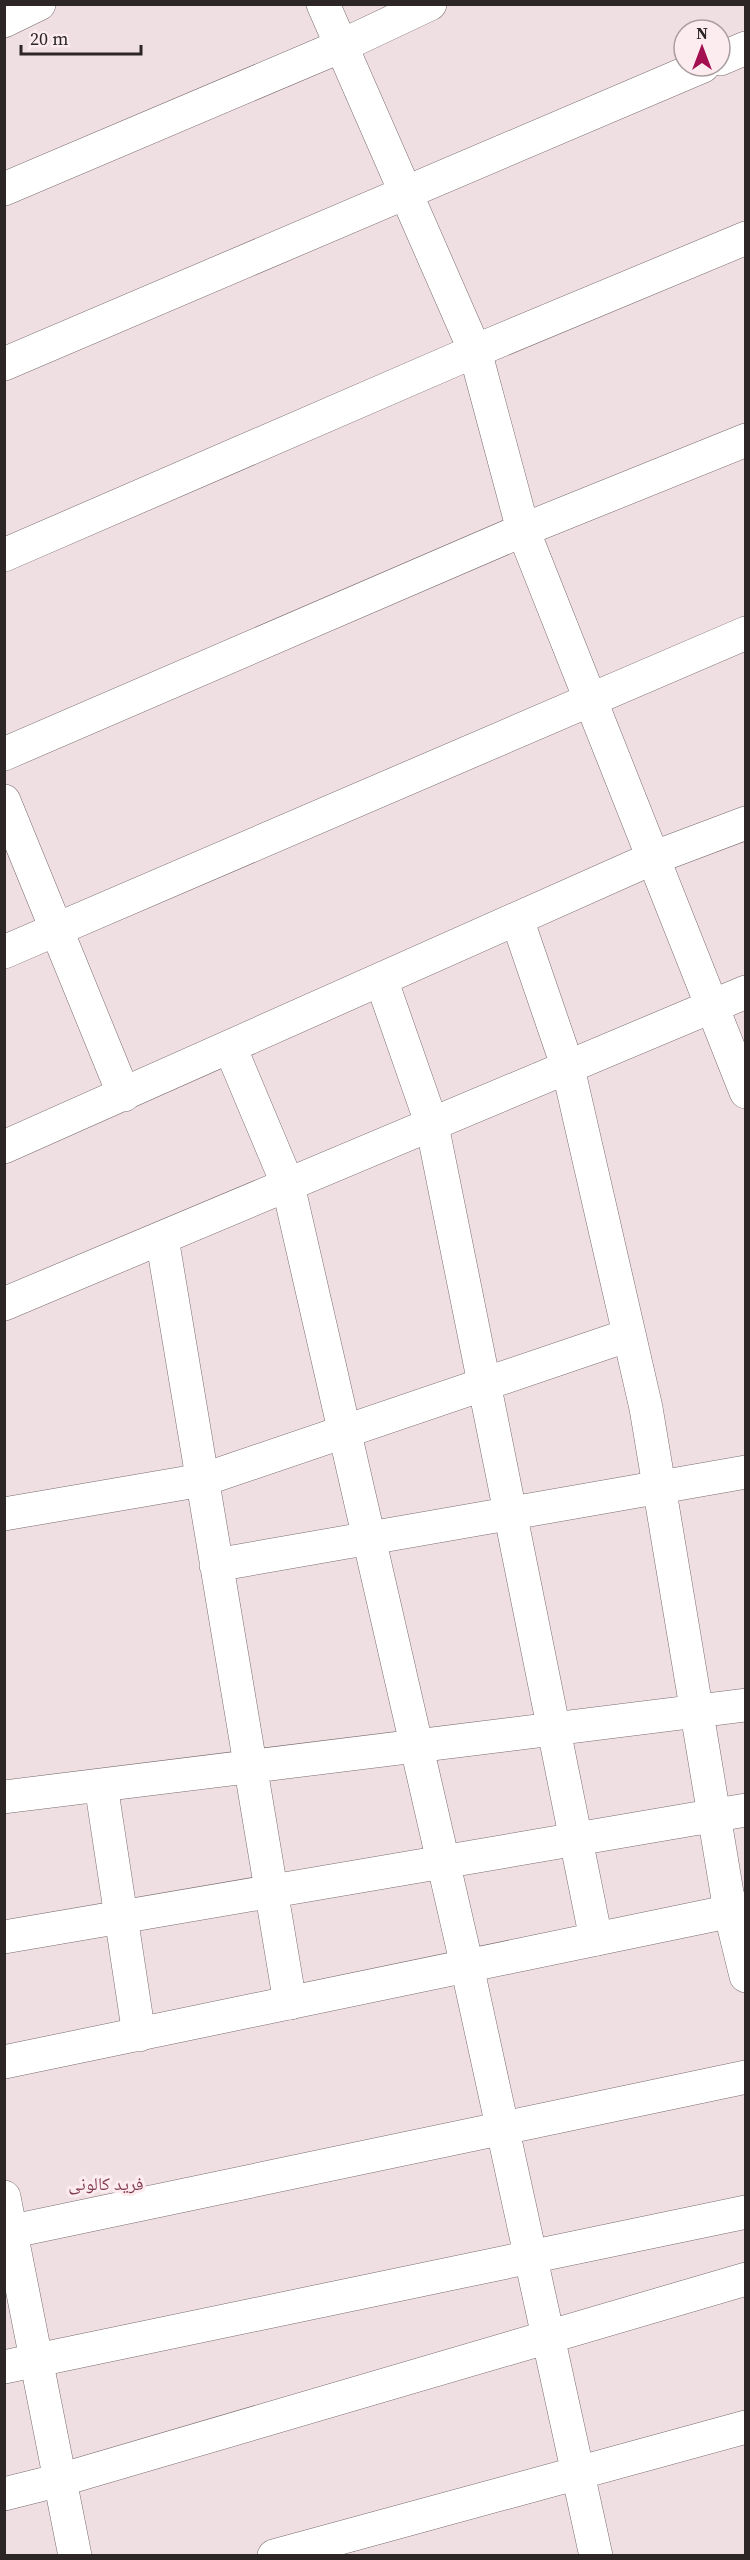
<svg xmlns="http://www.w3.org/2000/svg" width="750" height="2560" font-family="'Source Serif 4','Noto Naskh Arabic',serif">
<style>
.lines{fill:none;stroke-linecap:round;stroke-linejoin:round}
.street-casing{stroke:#7a6c6f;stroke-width:34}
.secondary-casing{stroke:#7a6c6f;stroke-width:34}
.street{stroke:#fff;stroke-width:33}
.secondary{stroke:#fff;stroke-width:33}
.labels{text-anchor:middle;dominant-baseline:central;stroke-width:6;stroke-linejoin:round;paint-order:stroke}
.neighbourhood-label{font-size:18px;fill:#823c51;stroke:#fdecef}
</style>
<rect width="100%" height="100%" fill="#f0dfe2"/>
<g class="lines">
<defs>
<path id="street" d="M323 4 475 351 523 530 746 1092
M4 21 39 4
M720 59 746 48
M4 189 341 46 430 4
M4 364 703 66
M4 555 475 351 746 238
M4 754 523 530 746 440
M4 801 124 1095
M517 919 568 1068 646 1408 730 1911 746 1976
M4 952 746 633
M381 979 432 1125 596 1939
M230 1047 288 1185 467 1966 596 2556
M4 1147 653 858 746 823
M162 1238 290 2003
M4 1304 746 992
M4 1514 202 1480 629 1335
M216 1565 746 1472
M101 1785 139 2035
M4 1797 746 1705
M4 1937 746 1810
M4 2233 746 2077
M4 2367 746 2212
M4 2494 60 2480 746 2279
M274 2556 746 2427"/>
<path id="secondary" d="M4 2062 746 1908
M4 2197 75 2556"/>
</defs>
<use href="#street" class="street-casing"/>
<use href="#secondary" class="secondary-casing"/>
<use href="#street" class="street"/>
<use href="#secondary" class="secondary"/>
</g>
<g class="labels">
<g class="neighbourhood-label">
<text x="106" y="2183">فرید کالونی</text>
</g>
</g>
<rect width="750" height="2560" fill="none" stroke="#2c2627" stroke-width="12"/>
<g transform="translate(702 48)"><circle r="28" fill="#fdecef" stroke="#a99d9f" stroke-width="1.5"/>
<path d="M0-4.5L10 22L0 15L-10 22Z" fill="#a30f50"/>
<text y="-9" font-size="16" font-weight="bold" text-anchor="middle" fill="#2c2627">N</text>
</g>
<path d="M21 45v9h120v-9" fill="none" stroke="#2c2627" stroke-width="3"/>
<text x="30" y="45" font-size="18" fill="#2c2627" stroke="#fdecef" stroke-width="4.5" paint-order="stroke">20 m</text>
</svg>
